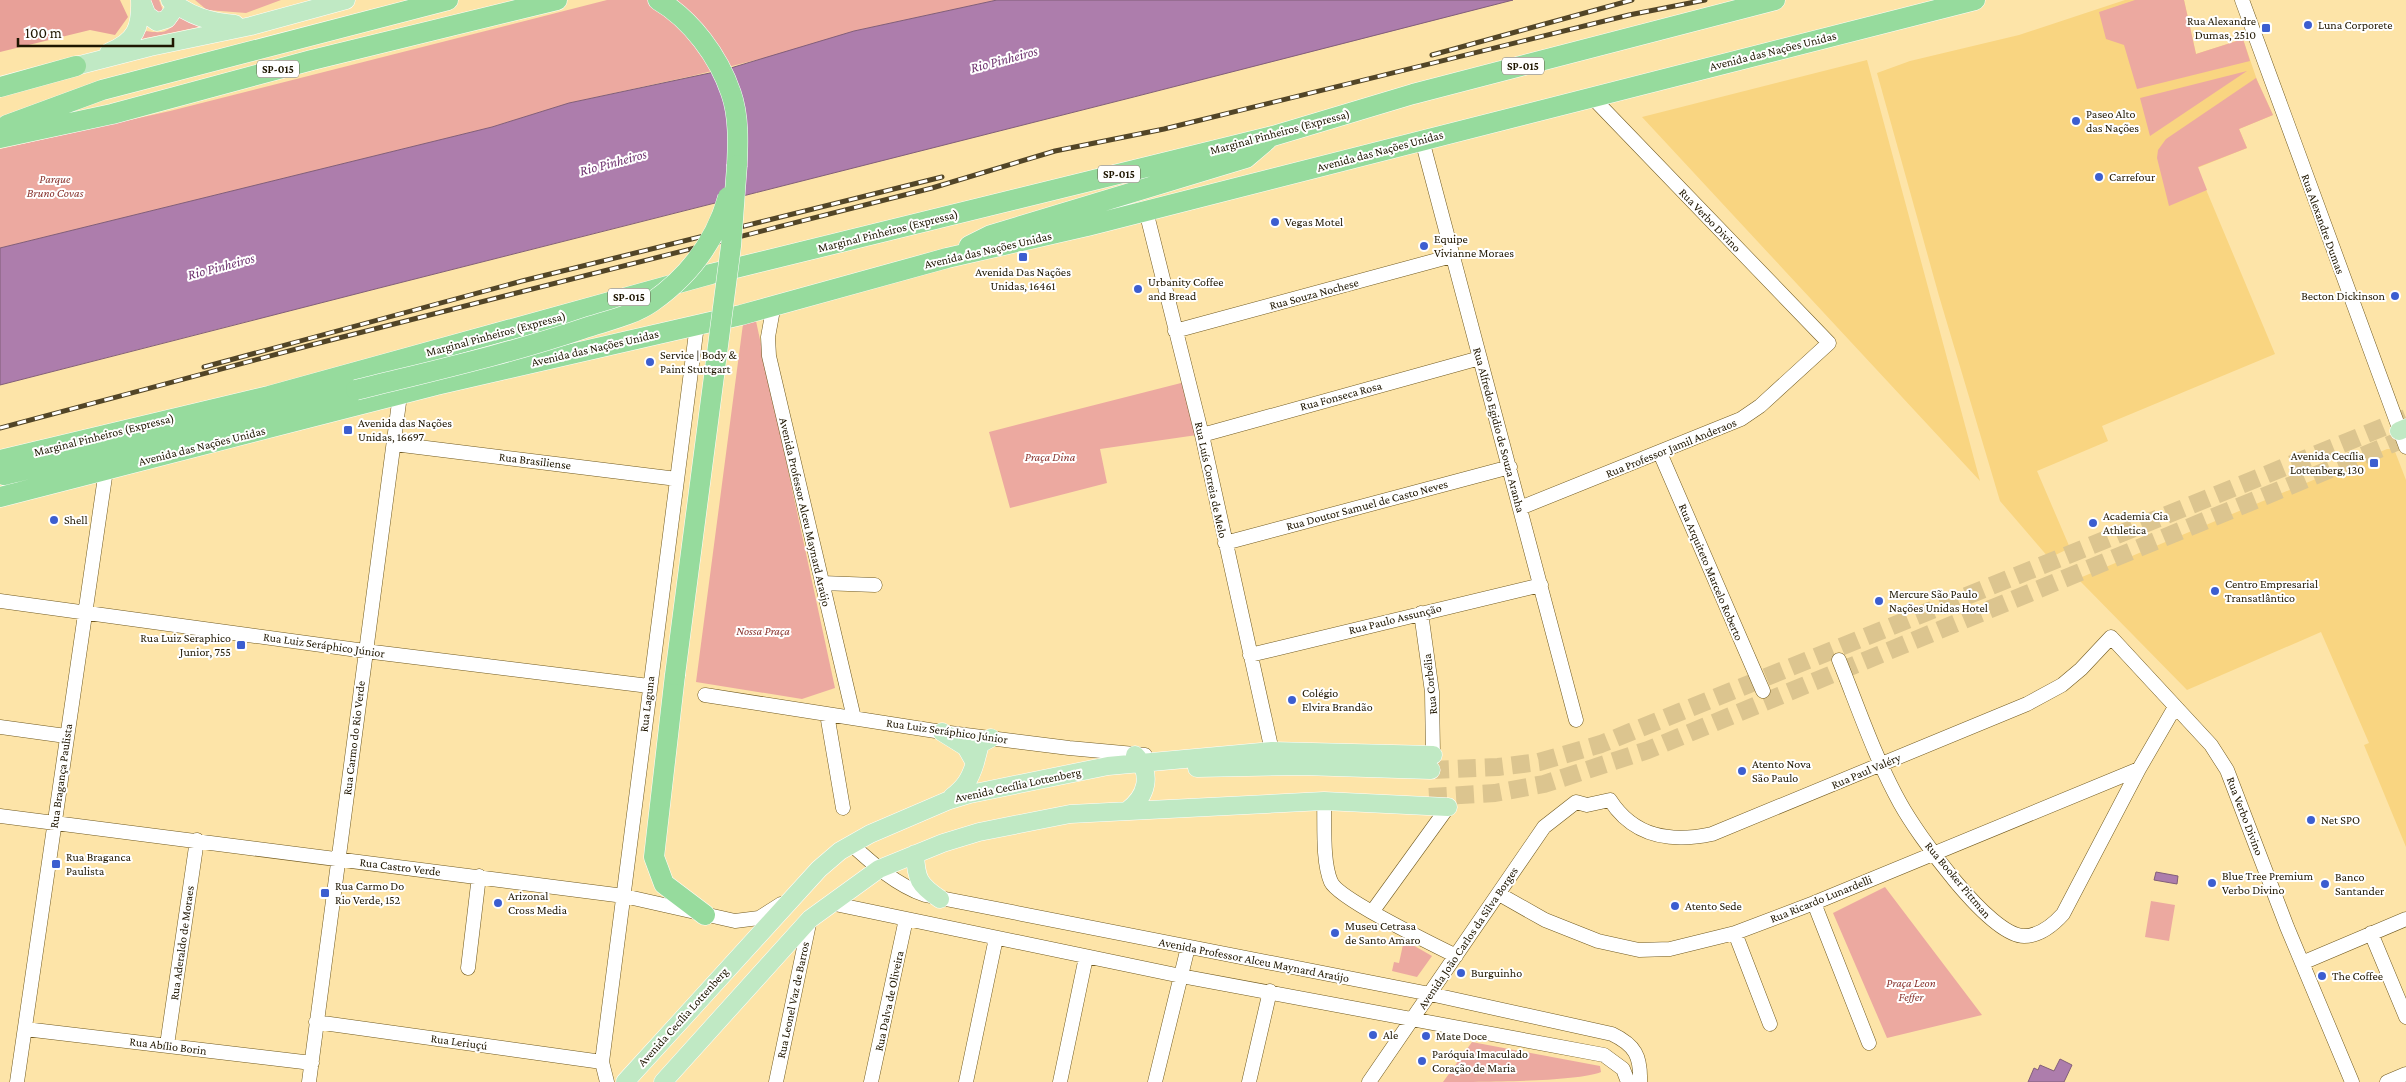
<svg xmlns="http://www.w3.org/2000/svg" width="2406" height="1082" font-family="'Crimson Pro',serif">
<style>
.built{fill:#f9d581}
.green{fill:#eca9a0}
.forest{fill:#e8a098}
.water{fill:#ad7dac;stroke:#825e79}
.lines{fill:none;stroke-linecap:round;stroke-linejoin:round}
.major-tunnel{stroke:#dcc58f;stroke-width:18;stroke-dasharray:18 9;stroke-linecap:butt}
.minor-casing{stroke:#715a20;stroke-width:15}
.major-casing{stroke:#fff;stroke-width:19}
.highway-casing{stroke:#fff;stroke-width:21}
.minor{stroke:#fff;stroke-width:14}
.major{stroke:#c0e9c4;stroke-width:18}
.highway{stroke:#96db9d;stroke-width:20}
.rail-casing{stroke:#524527;stroke-width:5}
.rail{stroke:#fff;stroke-width:3;stroke-dasharray:9;stroke-linecap:butt}
.highway-bridge-casing{stroke:#fff;stroke-width:21;stroke-linecap:butt}
.highway-bridge{stroke:#96db9d;stroke-width:20}
.poi-dot{fill:#3c5ed0;stroke:#fff;stroke-width:2}
.labels{text-anchor:middle;dominant-baseline:central;stroke-width:4;stroke-linejoin:round;paint-order:stroke}
.shield{fill:#fff;stroke:#625c4d;stroke-width:1}
.shield-label{font-size:11px;font-weight:bold;fill:#1f1601}
.poi-label{font-size:12px;fill:#1f1601;stroke:#fff;text-anchor:start}
.street-label{font-size:12px;fill:#1f1601;stroke:#fff}
.park-label{font-size:12px;font-style:italic;fill:#89342e;stroke:#fff}
.water-label{font-size:14px;font-style:italic;fill:#703570;stroke:#fff}
</style>
<rect width="100%" height="100%" fill="#fde4a8"/>
<path class="built" d="M2125 0H2184L2196 54 2243 39 2257 80 2273 115 2239 129 2247 148 2197 168 2275 354 2102 426 2108 441 2037 471 2070 548 2049 558 2000 501 1939 296 1877 73 1910 61 2019 35Z
M1867 60 1980 481 1642 117Z
M2387 449H2394L2406 480V847L2364 745 2369 743 2321 632 2187 690 2080 581 2082 577Z"/>
<path class="green" d="M146 0H159L164 13 158 16Z
M195 0H281L246 13 207 10Z
M607 0H997L854 31 804 48 692 76 569 103 492 127 0 248V149L170 111Z
M2135 0H2184L2196 54 2243 39 2250 61 2137 89 2124 45 2106 39 2099 12Z
M180 17 199 27 141 39 146 31C165 34 169 32 180 17Z
M2247 71 2150 136 2140 98Z
M2256 78 2273 115 2239 129 2247 148 2198 167 2207 190 2169 206 2157 158 2158 150 2166 139Z
M756 321 835 688 802 699 696 682 743 324Z
M1185 382 1197 435 1100 449 1107 483 1010 508 989 432Z
M1885 887 1982 1015 1887 1038 1833 913Z
M2151 901 2175 905 2169 941 2145 937Z
M1404 940 1432 956 1417 977 1392 971 1394 962 1399 963Z
M1472 1042 1600 1066 1601 1072C1578 1082 1476 1082 1443 1082Z"/>
<path class="forest" d="M0 0H120L128 17 115 35 90 30 0 52Z"/>
<path class="water" d="M997 0H1513C1009 130 504 255 0 385V248L492 127 569 103 724 70 854 31Z
M2156 872 2178 876 2177 884 2154 880Z
M2060 1059 2072 1065 2064 1082H2028L2034 1068 2038 1070 2040 1065 2054 1071Z"/>
<g class="lines">
<path class="major-tunnel" d="M1431 770 1498 767 1539 762 1601 744 2406 418
M1429 797 1495 793 1544 784 1648 750 2406 438"/>
<defs>
<path id="minor" d="M2242 0 2406 447
M1422 140 1576 720
M1146 211 1202 435 1272 751
M774 304 768 337 769 356 854 718
M1175 331 1452 256
M1202 435 1480 358
M394 444 677 479
M1660 453 1763 691
M1520 508 1741 419 1760 406 1829 343 1591 96
M1225 543 1510 467
M822 583 875 585
M0 601 365 651 649 686
M1421 613 1432 692 1433 755
M1250 655 1541 585
M1839 660C1858 707 1875 758 1900 803 1917 834 1989 936 2024 936 2040 936 2053 925 2063 914L2139 769 2175 707
M705 695 942 732 1069 748 1145 755
M827 714 843 808
M0 727 66 736
M1324 801C1325 824 1322 861 1331 882 1339 899 1434 945 1456 956
M0 816 624 896 735 921 759 918 781 904
M851 844C873 864 896 885 925 895L1430 994 1612 1034C1635 1045 1641 1056 1640 1082
M1499 894 1545 920 1598 941 1639 950 1670 949 1735 933 1814 903 2139 769
M830 903 1181 976 1604 1055 1623 1069 1628 1082
M1814 903 1869 1043
M1372 912 1448 807
M1735 933 1770 1024
M2371 933 2406 1017
M2302 963 2406 919
M468 968 479 876
M316 1022 602 1062
M25 1029 312 1063
M167 1045 197 840
M17 1082 106 470
M309 1082 400 395
M607 1082 602 1062 697 325
M776 1082 810 919
M871 1082 906 919
M966 1082 996 938
M1060 1082 1086 957
M1155 1082 1188 947
M1249 1082 1270 991
M1369 1082 1544 827 1576 802 1587 805 1610 800C1634 837 1670 843 1712 834L2027 704 2062 685 2081 669 2111 637 2211 745 2227 770 2287 927 2352 1082
M2387 1082 2406 1074"/>
<path id="major" d="M141 0 147 15 157 22 167 19 177 5
M170 0C190 16 210 22 235 24
M109 52C136 41 141 27 140 0
M76 66 150 47 251 26 346 0
M2399 431 2406 428
M942 732 966 747 975 763C970 779 965 787 952 797
M975 763 980 744 991 738
M1197 768 1302 766 1431 770
M1127 811C1147 796 1153 774 1135 755
M915 854C916 879 919 885 940 899
M625 1082 819 869 840 851 870 834 947 801 970 794 1108 766 1272 751 1433 755
M663 1082 810 919 879 869 943 843 979 832 1070 814 1324 801 1448 807"/>
<path id="highway" d="M658 0C691 19 719 57 731 93 739 116 738 142 737 165
M0 87 76 66
M7 125 102 90 448 0
M0 138 112 114 312 60 557 0
M969 246 991 235 1246 158 1267 140
M0 460 269 396 711 274 1273 136 1413 94 1775 0
M0 474 4 475 356 390
M0 497 436 385 741 315 947 258 1087 226 1975 0
M675 675 654 857 664 884 705 915"/>
</defs>
<use href="#minor" class="minor-casing"/>
<use href="#major" class="major-casing"/>
<use href="#highway" class="highway-casing"/>
<use href="#minor" class="minor"/>
<use href="#major" class="major"/>
<use href="#highway" class="highway"/>
<defs>
<path id="rail" d="M1432 55 1632 0
M204 367 522 281 942 177
M0 428 315 344 932 188 1055 151 1164 129 1629 15 1705 0"/>
</defs>
<use href="#rail" class="rail-casing"/>
<use href="#rail" class="rail"/>
<defs>
<path id="highway-bridge" d="M356 390C432 371 508 354 582 329 605 321 632 316 652 302 689 276 716 240 728 197
M675 675 731 246 737 165"/>
</defs>
<use href="#highway-bridge" class="highway-bridge-casing"/>
<use href="#highway-bridge" class="highway-bridge"/>
</g>
<g class="poi-dot">
<circle cx="2308" cy="25" r="5"/>
<rect x="2261" y="23" width="10" height="10" rx="2.5"/>
<circle cx="2076" cy="121" r="5"/>
<circle cx="2099" cy="177" r="5"/>
<circle cx="1275" cy="222" r="5"/>
<circle cx="1424" cy="246" r="5"/>
<rect x="1018" y="252" width="10" height="10" rx="2.5"/>
<circle cx="1138" cy="289" r="5"/>
<circle cx="2395" cy="296" r="5"/>
<circle cx="650" cy="362" r="5"/>
<rect x="343" y="425" width="10" height="10" rx="2.5"/>
<rect x="2369" y="458" width="10" height="10" rx="2.5"/>
<circle cx="54" cy="520" r="5"/>
<circle cx="2093" cy="523" r="5"/>
<circle cx="2215" cy="591" r="5"/>
<circle cx="1879" cy="601" r="5"/>
<rect x="236" y="640" width="10" height="10" rx="2.5"/>
<circle cx="1292" cy="700" r="5"/>
<circle cx="1742" cy="771" r="5"/>
<circle cx="2311" cy="820" r="5"/>
<rect x="51" y="859" width="10" height="10" rx="2.5"/>
<circle cx="2212" cy="883" r="5"/>
<circle cx="2325" cy="884" r="5"/>
<rect x="320" y="888" width="10" height="10" rx="2.5"/>
<circle cx="498" cy="903" r="5"/>
<circle cx="1675" cy="906" r="5"/>
<circle cx="1335" cy="933" r="5"/>
<circle cx="1461" cy="973" r="5"/>
<circle cx="2322" cy="976" r="5"/>
<circle cx="1373" cy="1035" r="5"/>
<circle cx="1426" cy="1036" r="5"/>
<circle cx="1422" cy="1061" r="5"/>
</g>
<g class="labels">
<g class="shield">
<rect x="1502" y="57.5" width="42" height="17" rx="4"/>
<rect x="257" y="60.5" width="42" height="17" rx="4"/>
<rect x="1098" y="165.5" width="42" height="17" rx="4"/>
<rect x="608" y="288.5" width="42" height="17" rx="4"/>
</g>
<g class="shield-label">
<text x="1523" y="66">SP-015</text>
<text x="278" y="69">SP-015</text>
<text x="1119" y="174">SP-015</text>
<text x="629" y="297">SP-015</text>
</g>
<g class="poi-label">
<text x="2256" y="21" text-anchor="end">Rua Alexandre<tspan x="2256" dy="14">Dumas, 2510</tspan></text>
<text x="2318" y="25">Luna Corporete</text>
<text x="2086" y="114">Paseo Alto<tspan x="2086" dy="14">das Nações</tspan></text>
<text x="2109" y="177">Carrefour</text>
<text x="1285" y="222">Vegas Motel</text>
<text x="1434" y="239">Equipe<tspan x="1434" dy="14">Vivianne Moraes</tspan></text>
<text x="1023" y="272" text-anchor="middle">Avenida Das Nações<tspan x="1023" dy="14">Unidas, 16461</tspan></text>
<text x="1148" y="282">Urbanity Coffee<tspan x="1148" dy="14">and Bread</tspan></text>
<text x="2385" y="296" text-anchor="end">Becton Dickinson</text>
<text x="660" y="355">Service | Body &amp;<tspan x="660" dy="14">Paint Stuttgart</tspan></text>
<text x="358" y="423">Avenida das Nações<tspan x="358" dy="14">Unidas, 16697</tspan></text>
<text x="2364" y="456" text-anchor="end">Avenida Cecília<tspan x="2364" dy="14">Lottenberg, 130</tspan></text>
<text x="2103" y="516">Academia Cia<tspan x="2103" dy="14">Athletica</tspan></text>
<text x="64" y="520">Shell</text>
<text x="2225" y="584">Centro Empresarial<tspan x="2225" dy="14">Transatlântico</tspan></text>
<text x="1889" y="594">Mercure São Paulo<tspan x="1889" dy="14">Nações Unidas Hotel</tspan></text>
<text x="231" y="638" text-anchor="end">Rua Luiz Seraphico<tspan x="231" dy="14">Junior, 755</tspan></text>
<text x="1302" y="693">Colégio<tspan x="1302" dy="14">Elvira Brandão</tspan></text>
<text x="1752" y="764">Atento Nova<tspan x="1752" dy="14">São Paulo</tspan></text>
<text x="2321" y="820">Net SPO</text>
<text x="66" y="857">Rua Braganca<tspan x="66" dy="14">Paulista</tspan></text>
<text x="2222" y="876">Blue Tree Premium<tspan x="2222" dy="14">Verbo Divino</tspan></text>
<text x="2335" y="877">Banco<tspan x="2335" dy="14">Santander</tspan></text>
<text x="335" y="886">Rua Carmo Do<tspan x="335" dy="14">Rio Verde, 152</tspan></text>
<text x="508" y="896">Arizonal<tspan x="508" dy="14">Cross Media</tspan></text>
<text x="1685" y="906">Atento Sede</text>
<text x="1345" y="926">Museu Cetrasa<tspan x="1345" dy="14">de Santo Amaro</tspan></text>
<text x="1471" y="973">Burguinho</text>
<text x="2332" y="976">The Coffee</text>
<text x="1383" y="1035">Ale</text>
<text x="1436" y="1036">Mate Doce</text>
<text x="1432" y="1054">Paróquia Imaculado<tspan x="1432" dy="14">Coração de Maria</tspan></text>
</g>
<g class="street-label">
<text transform="translate(1773 51) rotate(-14)">Avenida das Nações Unidas</text>
<text transform="translate(1280 132) rotate(-15)">Marginal Pinheiros (Expressa)</text>
<text transform="translate(1380 151) rotate(-15)">Avenida das Nações Unidas</text>
<text transform="translate(1710 220) rotate(46)">Rua Verbo Divino</text>
<text transform="translate(2323 224) rotate(70)">Rua Alexandre Dumas</text>
<text transform="translate(888 231) rotate(-14)">Marginal Pinheiros (Expressa)</text>
<text transform="translate(988 250) rotate(-13)">Avenida das Nações Unidas</text>
<text transform="translate(1314 294) rotate(-15)">Rua Souza Nochese</text>
<text transform="translate(496 334) rotate(-15)">Marginal Pinheiros (Expressa)</text>
<text transform="translate(595 348) rotate(-13)">Avenida das Nações Unidas</text>
<text transform="translate(1341 396) rotate(-15)">Rua Fonseca Rosa</text>
<text transform="translate(1499 430) rotate(75)">Rua Alfredo Egidio de Souza Aranha</text>
<text transform="translate(104 435) rotate(-14)">Marginal Pinheiros (Expressa)</text>
<text transform="translate(202 446) rotate(-14)">Avenida das Nações Unidas</text>
<text transform="translate(1671 448) rotate(-22)">Rua Professor Jamil Anderaos</text>
<text transform="translate(535 461) rotate(7)">Rua Brasiliense</text>
<text transform="translate(1211 480) rotate(78)">Rua Luís Correia de Melo</text>
<text transform="translate(1367 505) rotate(-15)">Rua Doutor Samuel de Casto Neves</text>
<text transform="translate(805 512) rotate(77)">Avenida Professor Alceu Maynard Araújo</text>
<text transform="translate(1711 572) rotate(67)">Rua Arquiteto Marcelo Roberto</text>
<text transform="translate(1395 619) rotate(-14)">Rua Paulo Assunção</text>
<text transform="translate(324 645) rotate(8)">Rua Luiz Seráphico Júnior</text>
<text transform="translate(1430 684) rotate(-96)">Rua Corbélia</text>
<text transform="translate(647 704) rotate(-83)">Rua Laguna</text>
<text transform="translate(947 731) rotate(8)">Rua Luiz Seráphico Júnior</text>
<text transform="translate(354 738) rotate(-83)">Rua Carmo do Rio Verde</text>
<text transform="translate(1866 771) rotate(-23)">Rua Paul Valéry</text>
<text transform="translate(61 776) rotate(-82)">Rua Bragança Paulista</text>
<text transform="translate(1018 785) rotate(-12)">Avenida Cecília Lottenberg</text>
<text transform="translate(2245 816) rotate(69)">Rua Verbo Divino</text>
<text transform="translate(400 867) rotate(7)">Rua Castro Verde</text>
<text transform="translate(1958 880) rotate(50)">Rua Booker Pittman</text>
<text transform="translate(1821 899) rotate(-22)">Rua Ricardo Lunardelli</text>
<text transform="translate(1468 938) rotate(-56)">Avenida João Carlos da Silva Borges</text>
<text transform="translate(182 943) rotate(-82)">Rua Aderaldo de Moraes</text>
<text transform="translate(1254 960) rotate(11)">Avenida Professor Alceu Maynard Araújo</text>
<text transform="translate(793 1000) rotate(-78)">Rua Leonel Vaz de Barros</text>
<text transform="translate(889 1001) rotate(-78)">Rua Dalva de Oliveira</text>
<text transform="translate(683 1017) rotate(-48)">Avenida Cecília Lottenberg</text>
<text transform="translate(459 1042) rotate(8)">Rua Leriuçú</text>
<text transform="translate(168 1046) rotate(7)">Rua Abílio Borin</text>
</g>
<g class="park-label">
<text x="55" y="179">Parque<tspan x="55" dy="14">Bruno Covas</tspan></text>
<text x="1050" y="457">Praça Dina</text>
<text x="763" y="631">Nossa Praça</text>
<text x="1911" y="983">Praça Leon<tspan x="1911" dy="14">Feffer</tspan></text>
</g>
<g class="water-label">
<text transform="translate(1004 59) rotate(-15)">Rio Pinheiros</text>
<text transform="translate(613 162) rotate(-15)">Rio Pinheiros</text>
<text transform="translate(221 266) rotate(-15)">Rio Pinheiros</text>
</g>
</g>
<path d="M18 38v8h155v-8" fill="none" stroke="#1f1601" stroke-width="2.5"/>
<text x="25" y="38" font-size="15" fill="#1f1601" stroke="#ffffff" stroke-width="4" paint-order="stroke">100 m</text>
</svg>
